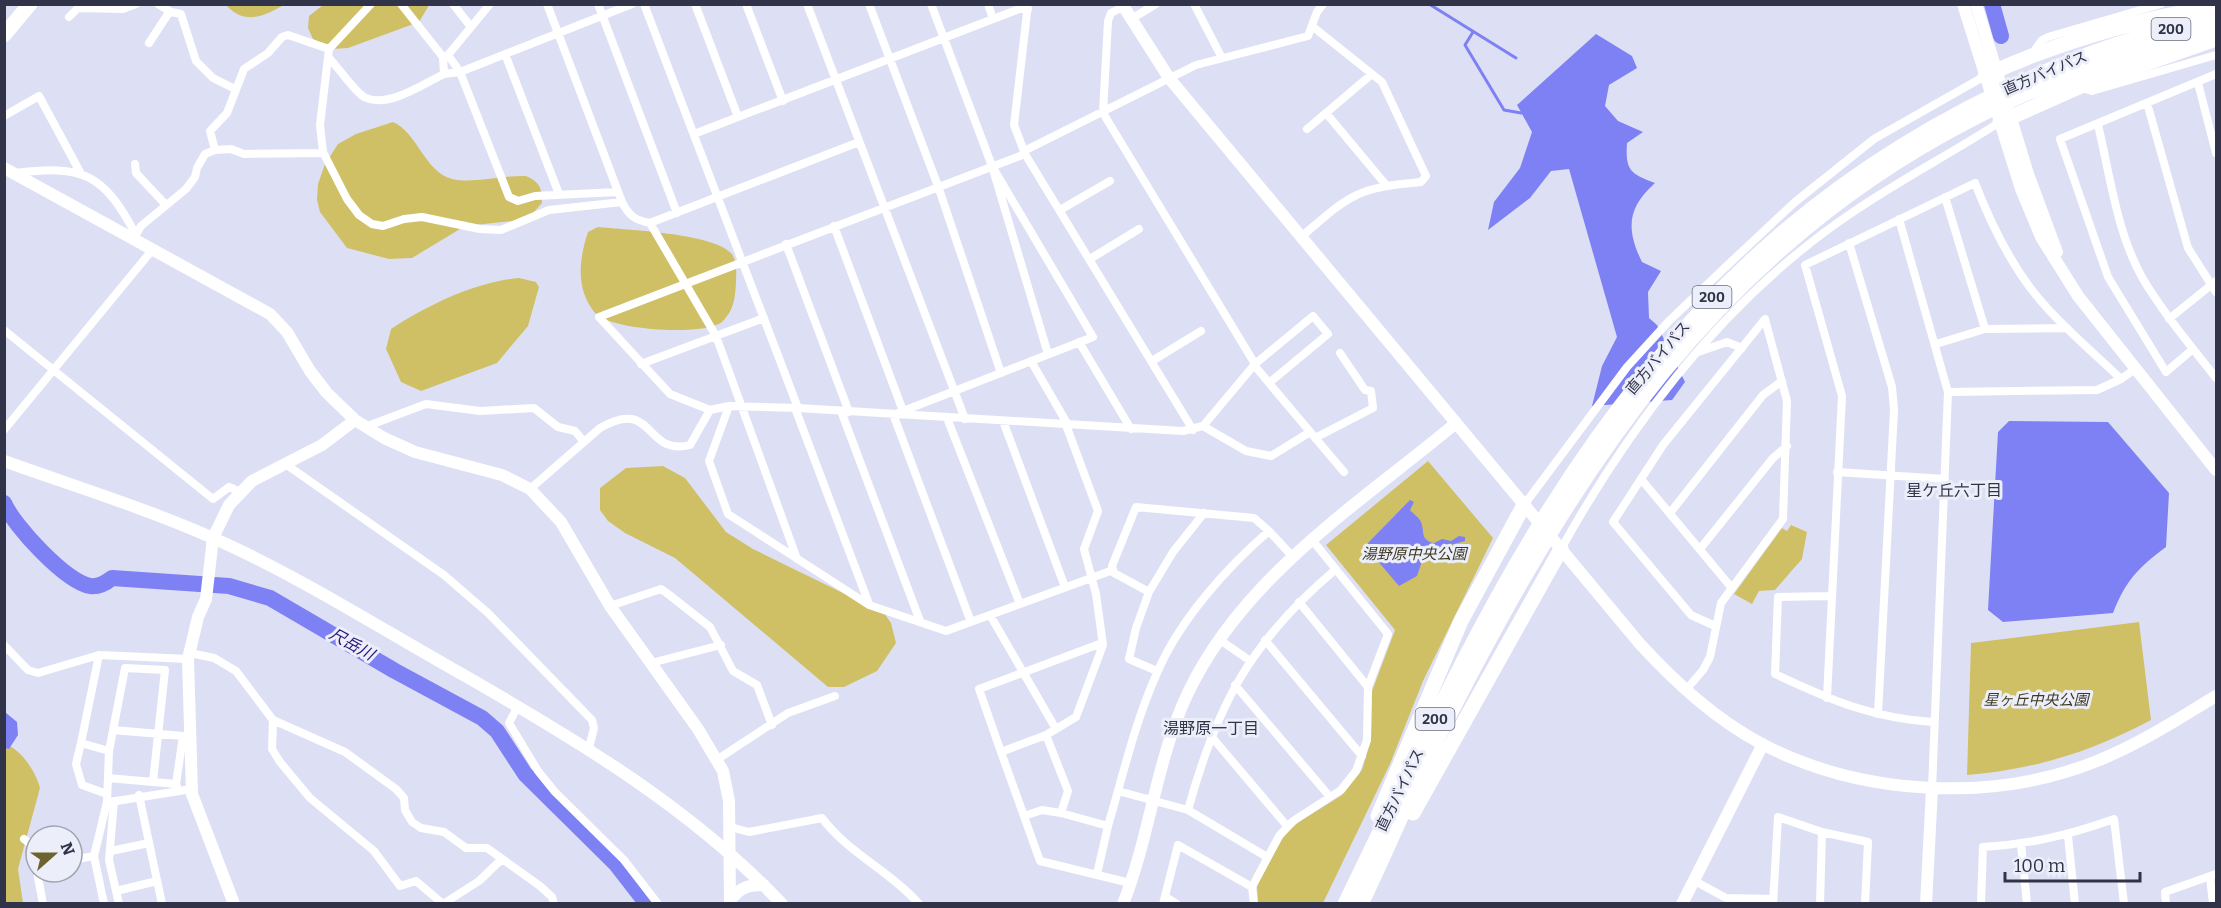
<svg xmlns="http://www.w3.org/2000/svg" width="2221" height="908" font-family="Bitter,'Noto Sans JP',serif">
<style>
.green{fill:#d0c065}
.water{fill:#7d81f3}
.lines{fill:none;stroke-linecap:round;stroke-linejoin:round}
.stream{stroke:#7d81f3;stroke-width:3}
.river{stroke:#7d81f3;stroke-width:16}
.street{stroke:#fff;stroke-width:8}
.secondary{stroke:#fff;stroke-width:12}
.highway{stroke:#fff;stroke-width:15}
.labels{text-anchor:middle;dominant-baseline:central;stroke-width:6;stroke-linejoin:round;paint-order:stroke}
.shield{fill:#eceef9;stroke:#696b7d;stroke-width:1.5}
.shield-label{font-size:14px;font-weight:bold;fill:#313348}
.street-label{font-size:15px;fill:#313348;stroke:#eceef9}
.park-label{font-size:15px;font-style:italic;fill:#3e3a22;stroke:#eceef9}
.neighbourhood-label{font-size:16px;fill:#313348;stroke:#eceef9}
.water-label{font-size:16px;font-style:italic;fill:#251277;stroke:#eceef9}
</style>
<rect width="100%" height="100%" fill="#dde0f5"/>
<path class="green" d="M226 5H284C264 16 245 26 226 5Z
M323 5H428V7L419 22 348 48 333 49 313 39 308 28 309 16Z
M393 122C418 133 424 171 452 179 472 184 504 175 526 176 540 182 542 188 542 203L532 214 513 221 465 226 412 258 389 259 347 248 320 212 317 200 318 184 325 164 338 144 356 134Z
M598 227C627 230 712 233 731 253 738 261 736 274 736 283 735 298 734 310 723 321 707 337 611 330 596 314 575 290 579 259 588 232Z
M519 278 536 282 539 287 528 326 497 363 421 391 401 382 386 349 391 329C428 305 475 282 519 278Z
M1428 461 1493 538 1423 681 1390 764 1323 903H1258L1257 885 1285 834 1299 822 1342 795 1362 770 1371 740 1372 691 1395 630 1326 545Z
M663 466 685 478 726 532 753 549 884 613 891 623 896 643 877 671 844 687H828L675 558 625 533 608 521 600 510V488L626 468Z
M1791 525 1807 532 1802 559 1775 590 1759 591 1752 604 1734 594 1782 528 1787 531Z
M2139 622 2151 720C2090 752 2037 769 1967 775L1971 643Z
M5 744C21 749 36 772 40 788L18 869 23 903 5 904Z"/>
<path class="water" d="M1596 34 1632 56 1637 68 1609 85 1605 106 1618 121 1643 132 1627 143C1625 171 1631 174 1655 183 1627 208 1626 229 1642 262L1661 271 1648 292 1649 318 1657 325 1685 382 1672 400 1592 406 1602 366 1617 337 1569 169 1551 171 1530 198 1488 230 1494 202 1520 168 1532 132 1517 105Z
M2009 421 2108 422 2169 493 2166 547C2138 568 2126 580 2113 613L2003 622 1988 610 1998 432Z
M1410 500 1414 502 1410 510C1413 514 1419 517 1421 522 1425 532 1420 540 1434 543L1442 539 1451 541 1459 536 1465 537V541L1425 552 1417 576 1399 586 1365 546Z
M5 712 17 722 18 735 9 749 5 748Z"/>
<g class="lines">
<path class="stream" d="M1429 4 1516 58
M1473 32 1465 45 1504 110 1521 113"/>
<path class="river" d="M1992 4 2001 36
M4 503C14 526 65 581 90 586 99 587 106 583 112 578L229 586 270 598 395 671 482 718 497 731 525 774 616 864 647 904"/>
<path class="street" d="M158 4 171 12
M371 4 329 49 320 125 323 152 347 199 359 215 372 224 383 226 404 219 422 217 480 229 501 230 549 210 622 202
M453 4 471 27
M547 4 622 202C629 216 635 220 650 223L859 142
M598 4 677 213
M644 4 798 408
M695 4 738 117
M746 4 783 101
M807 4 965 419
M869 4 938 186 1001 373
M931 4 992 166
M988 4 993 19
M1028 4 1014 125 1025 154 1193 430
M1194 4 1222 58
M69 17 78 8 123 9 136 4
M1131 19 1156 4
M149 43 168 14 171 12 181 14 196 61 213 78 235 89
M505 54 559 194
M2032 54 2042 40 2048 37 2161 4
M448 55 460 72 632 4
M443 57 448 55 490 4
M329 58C338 67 354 91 364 97 388 109 423 84 444 74L443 57 401 4
M444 74 460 72 509 197 518 201 535 196 618 192
M2198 83 2216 153
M2082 88 2092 91 2216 55
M2147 103 2188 248 2216 292
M1326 113 1386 185
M4 116 39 96 80 172
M2098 125C2110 175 2117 234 2143 279 2164 314 2191 346 2216 378
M1307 129 1372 74
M694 134 1019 9H1028
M215 150 210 131 227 113 244 69 268 53 282 37 288 35 329 49
M1024 151 1196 65 1308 36 1317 12 1323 4
M1025 154 599 317 670 394 710 410 729 406 798 408 1183 431 1203 426 1255 364 1103 113 1108 21 1111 13 1123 7
M135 164 136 173 166 205
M15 173C82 165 103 172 136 235
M1945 197 1985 329
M1060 210 1110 181
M1899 219 1948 392 1932 789
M650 223 716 336 797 559
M834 226 903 411
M1301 237C1350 195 1355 188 1421 182L1426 176 1382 82 1312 26
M134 238 141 226 186 189 195 177 197 168 205 154 215 150 231 149 244 154 323 153
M1849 243 1892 387 1894 410 1878 714
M786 244 849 412
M1090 259 1139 229
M2169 319 2216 281
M4 330 213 499 229 487 240 492
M1079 342 1131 429
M1936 344 1985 329 2067 328
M2193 349 2166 372 2108 277 2060 139 2216 74
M1698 352 1727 342 1742 348
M1031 361 1068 425
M1152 361 1201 331
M641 364 764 318
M1254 365 1269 383 1328 334 1313 316 1255 364
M1269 383 1344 472
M1948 392 2097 390 2121 379 2135 369
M729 406 709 461 728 514 869 605 946 631 1113 570
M795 408 869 604
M841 411 920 621
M898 413 1093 337 992 166 1048 354
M893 414 971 622
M947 418 1020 604
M1003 421 1065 587
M1066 425 1098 511 1084 549 1096 594 1103 645 1076 717 1046 735 1001 752 1040 861 1130 883
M1203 426 1246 451 1271 456 1310 432
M365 427 426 404 480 411 534 408 558 427 575 431 584 442
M4 430 153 249
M1315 438 1373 408 1371 391 1365 390 1340 353
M284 463 444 575 488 613 592 720 594 728 589 748
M1837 472 1945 479
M1641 479 1731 587
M530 489 600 428C655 396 644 457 690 445L710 410
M1524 505 1627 367 1669 321 1734 259 1795 202 1874 139 1985 76
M1204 513 1173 552 1149 592 1114 573 1112 566 1136 507 1254 518 1269 531
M1670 513 1763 395 1782 381
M1561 549C1633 420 1729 295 1853 212 1900 180 1952 153 2000 122
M1700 549 1773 458 1787 446
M1149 592 1136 628 1129 659 1157 671
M1831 596 1778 597 1775 674C1830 700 1872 718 1933 722
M1299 602 1368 687
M610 606 661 589 668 594 710 627 733 671 757 685 772 725
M990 615 1056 729
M1220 640 1249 660
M1265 640 1362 756
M4 645 28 670 38 673 99 655 188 659
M190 653 214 658 236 671 273 720 345 752 396 789 404 798 405 810 412 822 421 828 444 832 466 848H487L540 886 552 897 554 904
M99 655 81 743 109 751
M651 663 721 645
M1235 685 1330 797
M1685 691 1703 670 1710 657 1721 603 1783 519 1787 401 1765 319 1663 445 1613 522 1691 615 1715 626
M1827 698 1842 396 1805 265 1975 183C1992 227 2015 274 2048 309 2071 334 2097 356 2121 379
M518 706 509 723 538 771 555 792 624 860 658 904
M273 720 272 749 280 762 310 798 374 851 400 886 416 881 443 904
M113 730 183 736 176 784
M1211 736 1287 826
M81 743 76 764 82 785 107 794
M1001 752 979 689 1102 643
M718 759 788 713 835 696
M108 778 176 784 177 787
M1118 791 1188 810
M139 795 162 904
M114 801 109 860 119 904
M110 802 192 789
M1061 813 1108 826 1097 874
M1024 816 1042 810 1061 813 1068 791 1046 735
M1108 826C1123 775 1135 722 1157 673 1179 621 1226 568 1269 531L1293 557
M730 827 749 832 822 818C848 853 890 871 919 904
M2068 836 2075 904
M24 839 36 848
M2021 844 2027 904
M111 851 149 843
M94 856 104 904
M1267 857 1188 810C1217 704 1251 641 1336 569
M72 860 94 856 107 802 109 751 125 668 165 670 153 782
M37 872 43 904
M2210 877 2213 904
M1693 880 1726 898 1773 899
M116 891 157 881
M1166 897 1177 904
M443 904 479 881 502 859
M1163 904 1178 845 1252 887
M1254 904 1252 887 1279 836 1293 821 1341 790 1356 771 1367 740 1368 687 1388 634 1313 541
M1773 904 1778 817 1822 832 1868 842 1865 904
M1820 904 1822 832
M1981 904 1983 847C2031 844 2069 835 2114 819L2124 904
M2166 904 2165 892 2216 874"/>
<path class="secondary" d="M1122 4 1169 78 1640 644C1676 683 1715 719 1762 744 1862 796 1993 803 2097 761 2140 744 2178 719 2216 696
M1963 4 2021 189 2041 237 2078 296 2216 470
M1976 4 2028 174 2057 252
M4 168 270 314 287 332 310 371 327 393 355 420 384 438 415 452 502 475 530 489 561 522 610 606 698 729 723 771 729 801 730 904
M4 461C74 486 145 508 213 538 301 577 383 630 467 677 580 742 692 809 782 904
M730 901C740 887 748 885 764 885
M234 904 192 794 188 659 198 617 206 599 213 538 229 505 252 481 322 445 355 420
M1123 904C1150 836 1156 761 1187 695 1242 577 1359 504 1456 423
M1682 904 1763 744
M1926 904 1932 789"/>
<path class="highway" d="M4 35 30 4
M1985 76C2059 41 2136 20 2216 6
M2000 122 2079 87 2216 39
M1413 813 1561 549
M1378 816 1461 621 1524 505
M1345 904C1410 771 1470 635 1549 510 1683 297 1843 150 2079 58 2124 40 2170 29 2216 17
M1361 904C1392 840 1418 774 1451 712 1577 466 1717 250 1970 120 2049 79 2132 53 2216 28"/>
</g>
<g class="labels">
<g class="shield">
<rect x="2151.5" y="18" width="39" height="22" rx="4.5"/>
<rect x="1692.5" y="286" width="39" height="22" rx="4.5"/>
<rect x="1415.5" y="708" width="39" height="22" rx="4.5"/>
</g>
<g class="shield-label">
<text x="2171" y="29">200</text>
<text x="1712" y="297">200</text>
<text x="1435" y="719">200</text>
</g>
<g class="street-label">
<text transform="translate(2045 73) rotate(-23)">直方バイパス</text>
<text transform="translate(1658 358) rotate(-50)">直方バイパス</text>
<text transform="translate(1400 790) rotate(-64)">直方バイパス</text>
</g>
<g class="park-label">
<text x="1414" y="554">湯野原中央公園</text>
<text x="2036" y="700">星ヶ丘中央公園</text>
</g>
<g class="neighbourhood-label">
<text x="1954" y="490">星ケ丘六丁目</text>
<text x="1211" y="728">湯野原一丁目</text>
</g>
<g class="water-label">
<text transform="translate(352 644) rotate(29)">尺岳川</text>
</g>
</g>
<rect width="2221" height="908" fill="none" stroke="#313348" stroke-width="12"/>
<g transform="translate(54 854) rotate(69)"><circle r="28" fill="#eceef9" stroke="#a1a3b2" stroke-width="1.5"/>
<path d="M0-4.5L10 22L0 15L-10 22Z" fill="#6c632f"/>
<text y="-9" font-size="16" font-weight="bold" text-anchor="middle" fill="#313348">N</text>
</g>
<path d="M2005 872v9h135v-9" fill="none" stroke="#313348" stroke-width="3"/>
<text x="2014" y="872" font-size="18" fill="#313348" stroke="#eceef9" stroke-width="4.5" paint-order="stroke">100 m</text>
</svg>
